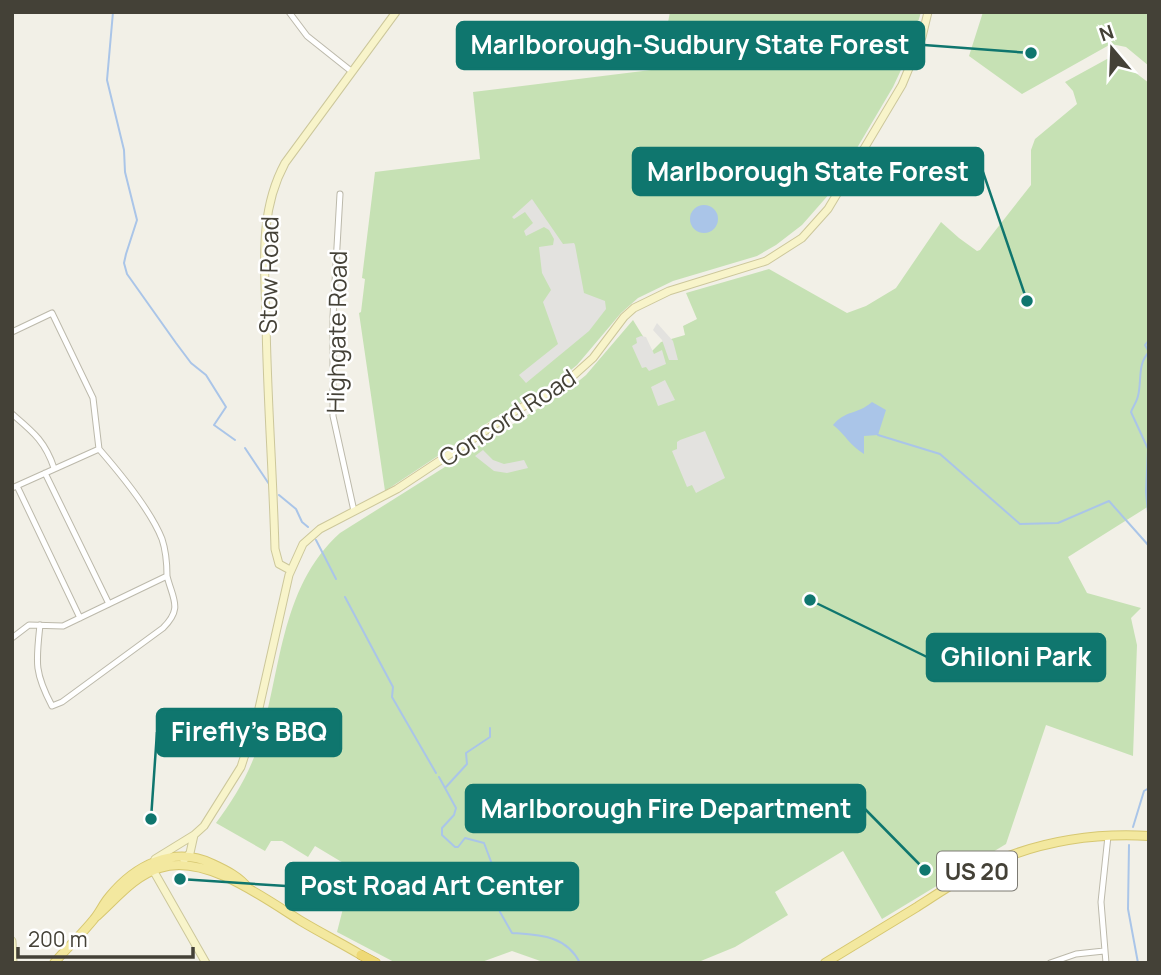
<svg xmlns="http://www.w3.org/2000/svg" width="1161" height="975" font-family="Manrope,sans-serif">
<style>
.green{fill:#c6e1b4}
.parking{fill:#e3e2df}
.water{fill:#aac5e8}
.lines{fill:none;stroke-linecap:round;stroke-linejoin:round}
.stream{stroke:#aac5e8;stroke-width:2}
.street-casing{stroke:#bcb9ab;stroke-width:7}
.secondary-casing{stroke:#ccc79b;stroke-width:9}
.primary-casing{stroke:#d6c771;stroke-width:10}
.highway-casing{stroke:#ccb047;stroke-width:10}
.street{stroke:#fff;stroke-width:5}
.secondary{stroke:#f8f4ca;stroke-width:7}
.primary{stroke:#f3e89f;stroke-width:8}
.highway{stroke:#eed976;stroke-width:9}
.labels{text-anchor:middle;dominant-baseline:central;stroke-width:5;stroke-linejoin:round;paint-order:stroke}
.shield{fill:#fff;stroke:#7c7a73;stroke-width:2}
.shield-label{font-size:23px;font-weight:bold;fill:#444137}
.street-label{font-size:24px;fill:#444137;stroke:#fff}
.leader{fill:none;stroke:#0f766e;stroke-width:2.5}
.callout-dot{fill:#0f766e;stroke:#fff;stroke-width:2.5}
.callout{fill:#0f766e;stroke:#0f766e;stroke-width:2.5}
.callout-label{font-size:26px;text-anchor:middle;font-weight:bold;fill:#fff}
</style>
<rect width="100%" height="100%" fill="#f2f0e7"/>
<path class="green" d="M670 12H921L909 53 893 87 831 192 802 225 776 245 757 256 673 281 638 298 621 313 577 365 561 378 498 416 385 491 359 313 361 312 365 279 362 278 375 172 480 159 473 92 659 69Z
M983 12H1149V66L1126 47 1111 44 1022 94 969 56Z
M1116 58 1149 83V506L1068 557 1087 593 1141 608 1131 618 1137 645 1133 756 1046 725 1006 844 882 919 843 851 775 892 788 915 735 947 696 963H546L512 951 479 963H396L337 932 350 881 345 864 315 846 308 857 282 841H271L265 851 216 823C233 800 248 776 257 749 282 674 278 589 340 533L569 389 586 375 633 320 652 351 661 342 685 335 683 326 697 319 686 293 769 269 847 313 866 306 896 288 941 222 959 238 977 251 980 250 1031 185V150L1035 139 1077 104 1073 91 1065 82 1107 59Z"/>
<path class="parking" d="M532 199 563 244 574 243 575 245 584 293 605 301 606 309 589 331 526 383 519 375 558 344 543 302 551 290 542 273 539 247 553 245 554 239 549 230 544 227 526 236 524 231 533 223 525 212 514 219 512 217Z
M657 323 673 341 678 360H669L662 340 653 330Z
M641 336 646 337 654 354 662 350 666 364 649 371 646 367 642 368 632 346 637 343 636 338Z
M665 380 675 400 658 406 651 387Z
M705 431 725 478 696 493 692 485 687 487 672 451 677 449V442L680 440Z
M483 450 493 460 504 464 524 460 528 468 507 473 494 471 475 456Z"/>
<path class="water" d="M690 219a14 14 0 1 1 28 0a14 14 0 1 1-28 0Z
M872 402 886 410 878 435 864 436V454C850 446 845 434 833 425 845 410 857 415 872 402Z"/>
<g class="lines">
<path class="stream" d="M113 12 107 80 124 150 125 172 137 220 126 254 124 263 127 274 176 343 191 363 206 375 226 407 214 425 235 440
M1149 340 1145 345 1149 352C1137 364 1142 381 1138 396 1137 401 1133 407 1131 412L1148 449 1146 492 1149 523
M878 435 940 454 1020 524 1058 523 1109 501 1149 546
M245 448 269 484
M279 495 296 509 302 522 308 527
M316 540 336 579
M345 597 393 687 392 697 436 773
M439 777 456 808 454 815 442 828V835L455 847H458L465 838 484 843 498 880 497 900 500 912 512 933C539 935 566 935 580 963
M445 788 467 764 466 753 490 737V728
M1133 827 1144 791 1149 788
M1129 845 1128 909 1138 963"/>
<defs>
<path id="street" d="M289 12 307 36 351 71
M340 194 333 317V416L354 511
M12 332 52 313 93 398 99 449
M12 414C33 432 45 441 54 468
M45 473 109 604
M17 486 80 618
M12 488 99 449C119 472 151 511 162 539 166 551 167 564 167 576L63 626 29 625 12 638
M40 625C36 662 34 672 52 706L62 702 163 628C183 608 173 600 167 576
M1050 963 1076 954 1104 951
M1106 963 1101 902 1108 836"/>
<path id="secondary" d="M290 570 279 564 275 549C273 473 267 396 266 320 265 266 258 213 285 163L396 12
M155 859 194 835 204 826 241 767 257 717 289 575 303 544 320 529 397 489 515 411 563 385 593 358 624 317 634 308 669 291 766 261 802 238 828 209 902 85 922 37 928 12
M184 860 190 853 194 835
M153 870 206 963
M12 941 13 963"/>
<path id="primary" d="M97 916C117 898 134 876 160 868 204 853 264 898 301 921 321 933 341 943 361 955
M54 963C67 948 82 934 94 919 100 912 103 904 109 897 135 865 174 845 213 864 226 870 240 877 248 888
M825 963C856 944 886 926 917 907 945 889 974 869 1006 857 1051 840 1100 833 1149 836"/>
<path id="highway" d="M361 955 376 963"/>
</defs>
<use href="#street" class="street-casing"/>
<use href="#secondary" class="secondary-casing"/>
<use href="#primary" class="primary-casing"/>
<use href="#highway" class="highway-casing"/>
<use href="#street" class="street"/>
<use href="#secondary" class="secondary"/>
<use href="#primary" class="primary"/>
<use href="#highway" class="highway"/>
</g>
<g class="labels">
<rect class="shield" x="937" y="851.5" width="80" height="39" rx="5"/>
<g class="shield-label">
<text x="977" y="871">US 20</text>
</g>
<g class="street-label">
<text transform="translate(268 275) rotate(-89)">Stow Road</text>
<text transform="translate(336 332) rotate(-89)">Highgate Road</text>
<text transform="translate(507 417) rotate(-33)">Concord Road</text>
</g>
</g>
<path class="leader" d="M1031 53L924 45M1027 301L983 172M810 600L927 657M151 819L157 732M925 870L865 809M180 879L286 886"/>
<g class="callout-dot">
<circle cx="1031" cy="53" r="7"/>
<circle cx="1027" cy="301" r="7"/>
<circle cx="810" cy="600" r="7"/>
<circle cx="151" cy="819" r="7"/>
<circle cx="925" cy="870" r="7"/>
<circle cx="180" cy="879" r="7"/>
</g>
<g class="callout">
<rect x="457" y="22" width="467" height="47" rx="7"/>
<rect x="633" y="148" width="350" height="47" rx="7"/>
<rect x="927" y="634" width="178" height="47" rx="7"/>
<rect x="157" y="709" width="184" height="47" rx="7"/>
<rect x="466" y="785" width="399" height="47" rx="7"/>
<rect x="286" y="863" width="292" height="47" rx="7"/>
</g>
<g class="callout-label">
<text x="690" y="54">Marlborough-Sudbury State Forest</text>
<text x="808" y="181">Marlborough State Forest</text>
<text x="1016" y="666">Ghiloni Park</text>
<text x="249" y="741">Firefly's BBQ</text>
<text x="666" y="818">Marlborough Fire Department</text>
<text x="432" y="895">Post Road Art Center</text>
</g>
<rect width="1161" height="975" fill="none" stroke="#444137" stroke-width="28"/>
<g transform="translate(1112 49) rotate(341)" stroke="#ffffff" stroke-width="5" paint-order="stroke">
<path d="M0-5L12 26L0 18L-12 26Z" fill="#444137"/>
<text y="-10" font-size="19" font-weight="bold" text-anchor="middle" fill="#444137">N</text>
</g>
<path d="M18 947v10h175v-10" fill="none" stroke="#444137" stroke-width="3.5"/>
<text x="28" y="947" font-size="21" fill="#444137" stroke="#ffffff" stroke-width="5" paint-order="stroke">200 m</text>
</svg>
